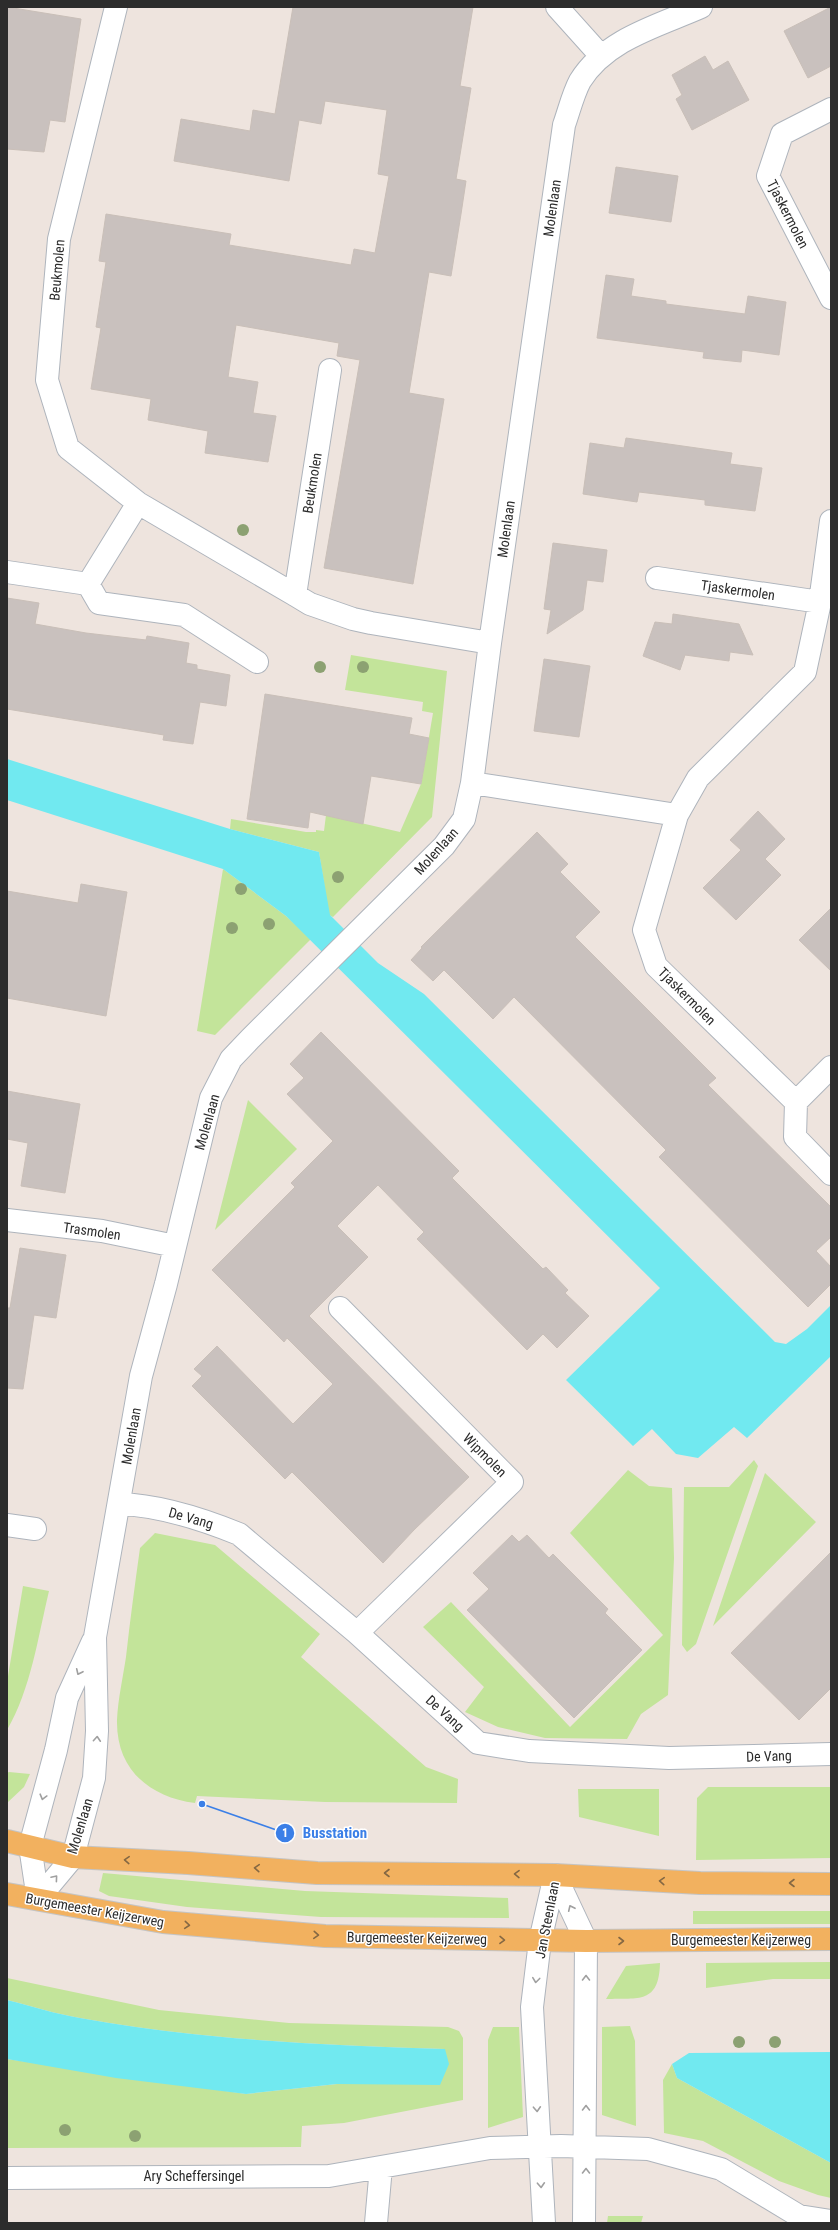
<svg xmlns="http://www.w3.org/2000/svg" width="838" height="2230" font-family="'Roboto Condensed',sans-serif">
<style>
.green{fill:#c3e49a}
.water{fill:#71e9f0}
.building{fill:#c9c1be;stroke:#c9bfb8}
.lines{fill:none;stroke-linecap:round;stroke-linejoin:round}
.minor-casing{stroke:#aeb4bc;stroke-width:24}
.major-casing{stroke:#c4c4c4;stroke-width:24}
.minor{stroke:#fff;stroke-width:22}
.major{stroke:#f2b15f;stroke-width:22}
.tree{fill:#8ca172}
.oneway{stroke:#a0a0a0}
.oneway2{stroke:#856843}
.labels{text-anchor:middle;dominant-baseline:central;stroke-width:3;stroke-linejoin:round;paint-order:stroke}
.street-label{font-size:14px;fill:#2c2c2c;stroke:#fff}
.leader{fill:none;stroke:#3b7fe7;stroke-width:1.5}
.callout-dot{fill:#3b7fe7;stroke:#fff;stroke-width:1.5}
.mark-label{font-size:12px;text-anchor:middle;font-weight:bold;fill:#fff}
.callout-label{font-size:15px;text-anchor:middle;font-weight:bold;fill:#3b7fe7;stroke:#fff;stroke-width:3;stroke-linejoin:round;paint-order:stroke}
</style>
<rect width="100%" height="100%" fill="#eee4de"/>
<path class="green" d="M351 655 447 671 432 817 333 917 329 915 319 852 230 829 231 819 306 832H316V830L324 831 326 815 400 832 421 784 433 713 422 711 423 702 345 690Z
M223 869 286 916 311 939 215 1035 197 1031Z
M248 1100 297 1149 215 1230Z
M754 1460 758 1466 696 1644 687 1652 682 1645 684 1487H729Z
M628 1470 649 1486 672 1488 674 1558 668 1695 641 1714 627 1739 545 1738 498 1727 465 1712 484 1687 423 1627 451 1602 570 1727 663 1635 570 1533Z
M765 1473 816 1522 713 1626Z
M155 1533 215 1545 320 1634 301 1657 426 1767 458 1779 457 1803 325 1802 197 1796 195 1803C149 1797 116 1769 117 1720 118 1699 123 1677 126 1657 130 1620 135 1584 140 1548Z
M23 1586 49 1591C38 1637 31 1689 7 1730V1682Z
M9 1772 30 1774 24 1787 7 1803V1773Z
M708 1787H831V1858L696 1860 697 1798Z
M578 1789H659V1836L579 1817Z
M103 1873 305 1891 508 1898 509 1918 321 1917 187 1907 109 1896 99 1891Z
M693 1911H831V1924H693Z
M831 1962V1979H773L706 1988V1963Z
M660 1963C659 2004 639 1998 606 1999L626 1966Z
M7 1978 159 2010 289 2023 448 2027 459 2031 463 2038V2100L344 2123 302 2126 301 2147 7 2148V2059L246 2094 337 2084 445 2049C324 2045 200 2040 80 2018 56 2014 31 2006 7 2000Z
M630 2026 635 2041 636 2126 602 2115V2027Z
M493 2027H519L523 2117 488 2128V2040Z
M672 2064 677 2078 831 2163V2198L818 2195 779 2181 703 2141 664 2133 663 2080Z
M608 2216H643L641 2223H607Z"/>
<path class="water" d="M7 759 230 829 319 852 330 915 378 963 424 994 775 1342 786 1344 807 1329 831 1305V1356L747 1438 734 1427 698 1458 676 1454 652 1429 633 1446 566 1380 660 1288 286 916 223 869 7 800Z
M7 2000C31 2006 56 2014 80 2018 200 2040 324 2045 445 2049L449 2064 440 2085 337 2084 246 2094 116 2078 7 2059Z
M831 2052V2163L677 2078 672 2064 689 2053Z"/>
<path class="building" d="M7 7 81 19 65 122 50 120 44 152 7 149Z
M293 7H473L460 86 471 88 456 179 466 181 461 214 451 276 429 272 409 393 444 399 413 584 324 568 360 360 337 356 339 343 236 325 228 377 258 382 253 413 276 416 268 462 205 453 208 431 148 420 151 399 91 389 101 328 96 327 106 262 99 261 106 214 231 234 229 245 351 265 354 249 375 253 389 176 378 174 387 110 325 101 321 124 299 120 289 181 174 161 181 119 250 131 253 110 275 114Z
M831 7V66L808 78 784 31Z
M705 56 713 70 728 61 749 100 692 130 676 99 682 95 672 75Z
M616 167 678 176 671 222 609 213Z
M606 275 634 279 631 296 666 301V304L745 314 748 296 786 302 779 355 742 350 741 362 703 358 704 352 597 338Z
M626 438 732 453 730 464 762 468 755 511 705 505V500L639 492 637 502 583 494 590 443 624 448Z
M553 543 607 550 603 582 587 580 583 610 547 634 551 610 544 609Z
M7 598 39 603 35 624 86 633 146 640 147 636 189 643 186 663 197 665V669L230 675 226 706 200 702 193 744 163 740 164 735 7 709Z
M673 614 739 624 753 655 730 652 729 661 685 655 680 670 643 656 655 622 672 624Z
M544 659 590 666 579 737 534 731Z
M265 694 412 718 409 734 429 738 421 784 371 776 363 824 310 812 308 828 247 819Z
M758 811 785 839 765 859 781 875 736 920 703 888 741 850 730 840Z
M537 832 568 864 560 872 600 912 575 937 716 1078 708 1085 831 1207V1237L816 1251 831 1267V1284L808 1307 659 1157 666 1150 514 997 493 1019 444 970 433 981 411 960 422 948 421 947Z
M81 884 127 892 106 1016 7 998V891L78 903Z
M831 908V971L799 940Z
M321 1032 459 1171 452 1178 543 1269 546 1267 568 1290 565 1293 589 1316 557 1348 543 1334 527 1350 417 1239 424 1232 378 1185 337 1226 368 1257 309 1316 469 1477 414 1530 383 1563 292 1472 285 1479 192 1386 202 1376 194 1369 217 1346 293 1424 333 1384 287 1338 284 1342 212 1270 295 1187 291 1183 333 1141 287 1094 304 1078 290 1064Z
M7 1091 80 1104 65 1193 21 1186 28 1143 7 1139Z
M20 1248 66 1255 56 1318 34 1315 23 1389 7 1388V1308H10Z
M512 1535 519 1542 527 1535 549 1558 553 1554 608 1609 605 1613 642 1650 574 1718 467 1610 489 1589 473 1573Z
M831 1552V1688L799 1720 731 1653Z"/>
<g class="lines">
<defs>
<path id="minor" d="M116 7 59 239 47 380 68 448 138 503 295 595 310 604 353 619 371 623 490 643
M557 7 601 56
M831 109 782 134 768 176 831 298
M831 521 820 602 805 672 698 778 677 815 644 930 656 966 796 1102 831 1067
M7 572 88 584 138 503
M657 578 820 602
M88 584 99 603 184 615 257 662
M295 595 330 370
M472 783 677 815
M796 1102 795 1137 831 1174
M7 1220 102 1231 175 1246
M340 1308 512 1482 357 1633
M119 1504C159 1505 202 1519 239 1534L357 1633 478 1743 529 1751 669 1758 831 1754
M7 1525 35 1529
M555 1875 586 1941 584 2223
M38 1899 73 1857 94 1778 97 1731 95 1637 141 1376 166 1284 211 1098 231 1059 250 1039 444 846 464 819 472 783 490 643 564 125C569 111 573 94 580 81 606 39 658 26 701 7
M38 1899 30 1846 56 1750 67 1698 93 1641
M7 2178 329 2176 490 2148 561 2146 648 2149 721 2169 799 2216 831 2221
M376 2223 381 2167
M544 2223 532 2007 540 1941 555 1875"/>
<path id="major" d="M7 1841 73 1857 188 1863 317 1873 555 1875 700 1883 831 1884
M7 1894 163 1922 325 1936 586 1941 831 1939"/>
</defs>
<use href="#minor" class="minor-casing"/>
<use href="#major" class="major-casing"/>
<use href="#minor" class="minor"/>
<use href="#major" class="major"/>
</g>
<g class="tree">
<circle cx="243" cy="530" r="6"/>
<circle cx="320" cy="667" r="6"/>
<circle cx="363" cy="667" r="6"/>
<circle cx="338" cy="877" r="6"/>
<circle cx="241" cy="889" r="6"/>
<circle cx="269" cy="924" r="6"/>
<circle cx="232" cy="928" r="6"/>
<circle cx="739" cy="2042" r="6"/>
<circle cx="775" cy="2042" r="6"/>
<circle cx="65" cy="2130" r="6"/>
<circle cx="135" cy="2136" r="6"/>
</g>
<defs><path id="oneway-chevron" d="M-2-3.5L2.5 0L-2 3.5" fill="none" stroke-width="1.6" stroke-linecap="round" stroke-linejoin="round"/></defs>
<g class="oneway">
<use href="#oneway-chevron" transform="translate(79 1672) rotate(115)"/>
<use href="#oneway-chevron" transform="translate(97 1739) rotate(-86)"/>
<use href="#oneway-chevron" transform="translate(43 1797) rotate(105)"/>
<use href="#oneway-chevron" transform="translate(55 1878) rotate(-50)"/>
<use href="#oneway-chevron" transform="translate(571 1908) rotate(-115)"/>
<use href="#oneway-chevron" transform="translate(586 1978) rotate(-90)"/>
<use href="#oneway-chevron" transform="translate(536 1980) rotate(97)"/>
<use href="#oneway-chevron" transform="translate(586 2108) rotate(-90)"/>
<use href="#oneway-chevron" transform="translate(537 2109) rotate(87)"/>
<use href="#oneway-chevron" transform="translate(586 2171) rotate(-90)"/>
<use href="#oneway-chevron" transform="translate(541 2185) rotate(87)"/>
</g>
<g class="oneway2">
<use href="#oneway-chevron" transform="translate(127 1860) rotate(-177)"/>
<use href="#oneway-chevron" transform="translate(257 1868) rotate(-176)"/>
<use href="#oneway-chevron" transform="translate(387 1873) rotate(180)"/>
<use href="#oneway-chevron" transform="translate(517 1874) rotate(-179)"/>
<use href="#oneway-chevron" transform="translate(662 1881) rotate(-176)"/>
<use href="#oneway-chevron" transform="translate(792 1883) rotate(-180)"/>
<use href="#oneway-chevron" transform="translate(187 1925) rotate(5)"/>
<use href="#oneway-chevron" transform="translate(316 1935) rotate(4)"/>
<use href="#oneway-chevron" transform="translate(502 1940) rotate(1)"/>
<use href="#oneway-chevron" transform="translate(621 1941)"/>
</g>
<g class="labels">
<g class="street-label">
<text transform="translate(552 208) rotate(-82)">Molenlaan</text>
<text transform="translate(788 214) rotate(63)">Tjaskermolen</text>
<text transform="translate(57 270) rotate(-85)">Beukmolen</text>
<text transform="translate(312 483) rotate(-81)">Beukmolen</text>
<text transform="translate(506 529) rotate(-82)">Molenlaan</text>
<text transform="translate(738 590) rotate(8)">Tjaskermolen</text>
<text transform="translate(436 851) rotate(-48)">Molenlaan</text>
<text transform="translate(687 996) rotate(45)">Tjaskermolen</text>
<text transform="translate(207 1122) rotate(-74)">Molenlaan</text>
<text transform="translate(92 1231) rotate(8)">Trasmolen</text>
<text transform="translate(131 1436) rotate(-80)">Molenlaan</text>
<text transform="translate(485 1455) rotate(45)">Wipmolen</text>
<text transform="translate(191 1518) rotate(16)">De Vang</text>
<text transform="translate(445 1713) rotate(42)">De Vang</text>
<text transform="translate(769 1756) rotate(-2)">De Vang</text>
<text transform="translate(80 1826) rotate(-73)">Molenlaan</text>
<text transform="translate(95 1910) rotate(10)">Burgemeester Keijzerweg</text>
<text transform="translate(547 1920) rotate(-79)">Jan Steenlaan</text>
<text transform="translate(417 1938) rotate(1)">Burgemeester Keijzerweg</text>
<text x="741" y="1940">Burgemeester Keijzerweg</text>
<text x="194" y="2176">Ary Scheffersingel</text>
</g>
</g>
<path class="leader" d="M202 1804L285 1833"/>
<g class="callout-dot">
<circle cx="202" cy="1804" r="4"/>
<circle cx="285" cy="1833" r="10"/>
</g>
<g class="mark-label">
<text x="285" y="1837">1</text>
</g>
<g class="callout-label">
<text x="335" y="1838">Busstation</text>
</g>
<rect width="838" height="2230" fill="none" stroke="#2c2c2c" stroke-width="16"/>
</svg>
